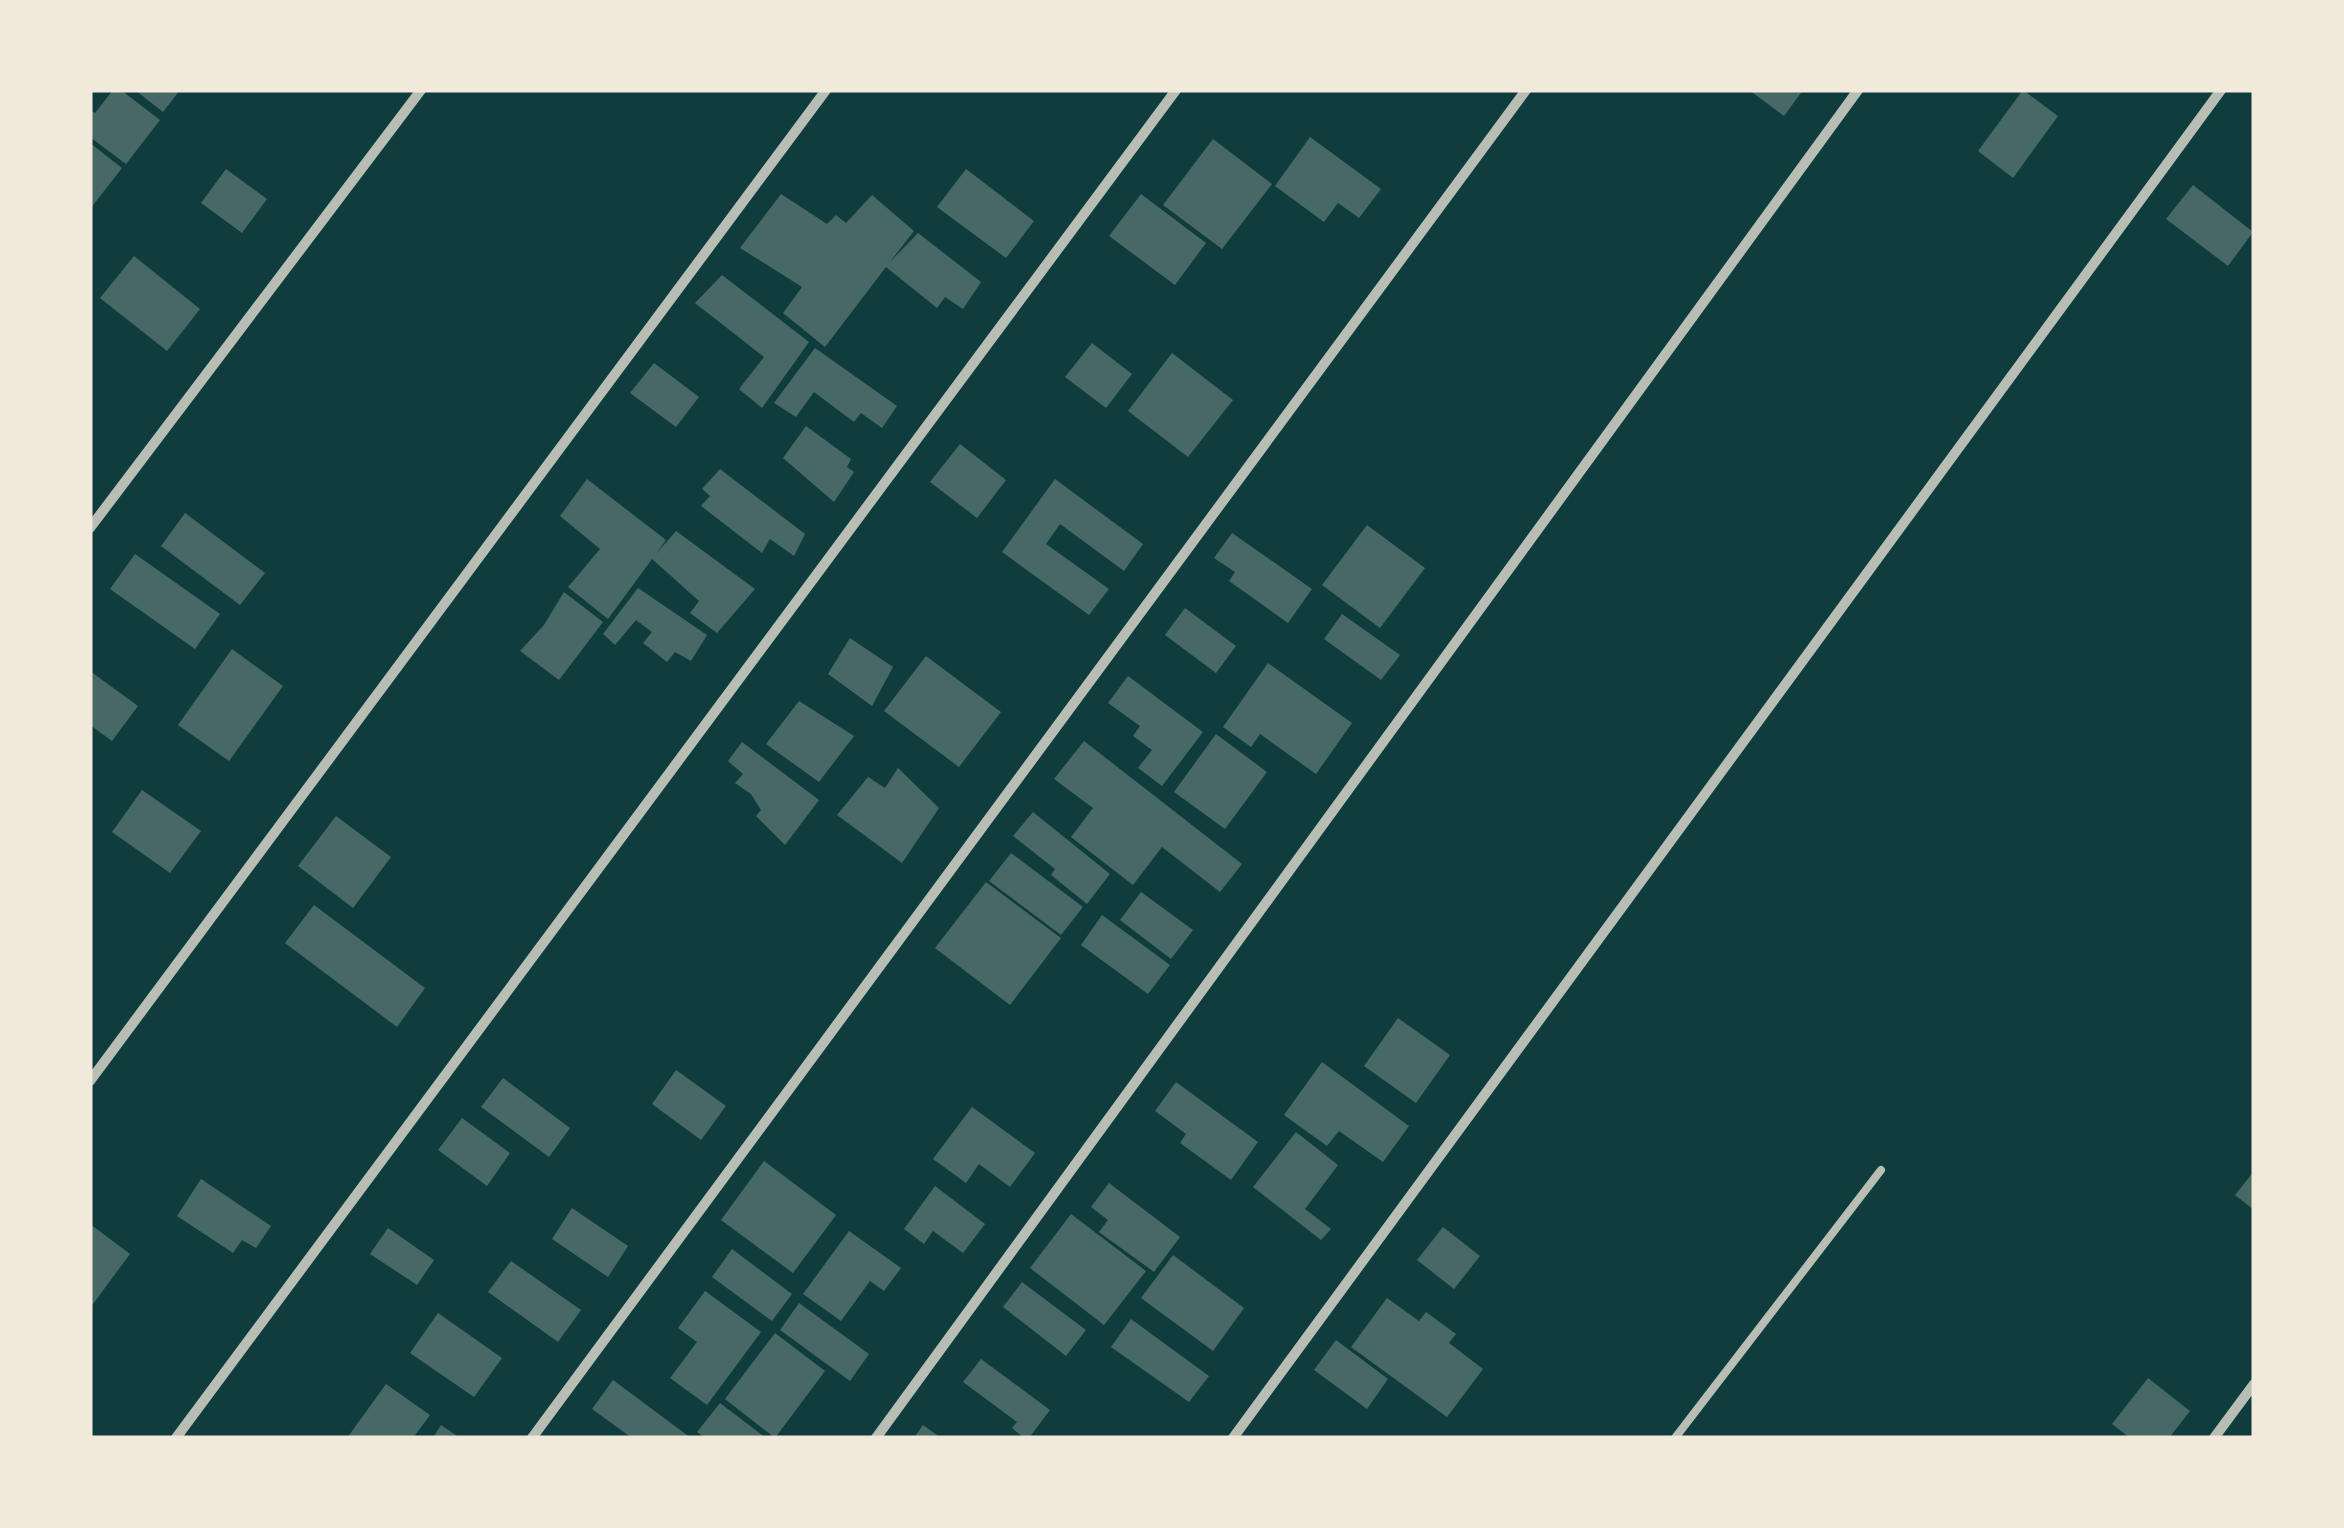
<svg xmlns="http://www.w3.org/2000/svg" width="2344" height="1528" font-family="Bitter,serif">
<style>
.building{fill:#486865}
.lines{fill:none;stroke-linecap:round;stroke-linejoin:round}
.service{stroke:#b8beb3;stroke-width:8}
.minor{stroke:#b8beb3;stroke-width:10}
</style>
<rect width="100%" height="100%" fill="#0f3d3e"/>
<path class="building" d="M113 90H121L160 120 126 164 90 137V110L95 113Z
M135 90H180L163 112Z
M1749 90H1803L1784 116Z
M2023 90 2058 116 2013 178 1978 151Z
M1310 137 1381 189 1359 218 1338 203 1324 222 1275 186Z
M1213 139 1272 184 1222 249 1163 205Z
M90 143 122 168 90 209Z
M226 169 267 199 242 233 201 203Z
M966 169 1034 221 1006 258 937 207Z
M2193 185 2253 232 2228 266 2166 219Z
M781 194 827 224 836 215 846 223 872 195 914 231 890 262 918 233 981 282 963 309 945 297 937 308 886 267 825 347 783 313 802 287 740 248Z
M1141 194 1206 243 1175 285 1109 236Z
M134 256 200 309 167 351 100 298Z
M722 275 809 342 762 408 739 389 764 357 695 303Z
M1092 343 1132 374 1106 408 1065 377Z
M815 348 897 406 882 428 861 413 854 422 814 392 796 417 774 403Z
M1172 353 1233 400 1188 457 1128 411Z
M654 363 699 397 676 427 630 393Z
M806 426 851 459 847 467 854 472 834 502 783 458Z
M960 444 1006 480 977 518 930 482Z
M720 469 805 534 794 556 770 539 762 553 701 506 710 496 702 489Z
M587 479 666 540 656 554 676 531 755 589 717 633 690 613 699 601 652 559 608 619 568 587 600 549 560 516Z
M1055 479 1143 544 1124 571 1060 524 1046 544 1109 589 1089 615 1002 552Z
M185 513 265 573 240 605 161 546Z
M1367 525 1425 568 1380 628 1322 585Z
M1232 533 1312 589 1288 623 1229 581 1235 572 1214 558Z
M135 554 220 614 195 649 110 589Z
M638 588 707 635 691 661 675 652 667 662 643 643 652 632 636 620 615 645 603 634Z
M564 592 603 622 559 680 520 651 544 625Z
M1185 608 1236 646 1216 673 1165 635Z
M1342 614 1400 655 1381 680 1324 639Z
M850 638 893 667 872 706 828 674Z
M232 649 283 686 229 761 178 725Z
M926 656 1001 712 959 767 884 711Z
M1268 663 1352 723 1316 774 1260 734 1251 747 1223 727Z
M90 671 138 706 112 741 90 725Z
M1128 676 1203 732 1162 786 1138 768 1152 750 1133 736 1140 726 1108 703Z
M799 701 854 736 819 782 766 744Z
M1216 734 1267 772 1225 829 1174 792Z
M1084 741 1242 864 1220 892 1162 847 1133 885 1071 837 1093 808 1054 779Z
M742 742 819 800 785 845 756 816 761 810 751 794 735 783 743 774 728 761Z
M898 768 939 808 902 863 837 815 868 777 885 788Z
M142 790 201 831 170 873 112 832Z
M1033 812 1110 874 1087 904 1051 875 1055 869 1013 836Z
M336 816 391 857 353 908 298 866Z
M1011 853 1083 907 1061 935 989 881Z
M986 882 1061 938 1010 1005 935 948Z
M1141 892 1193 930 1171 959 1120 920Z
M314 905 425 988 397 1027 285 943Z
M1102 915 1170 965 1148 994 1081 945Z
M1398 1018 1450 1055 1416 1103 1364 1066Z
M1322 1062 1409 1126 1383 1162 1339 1131 1327 1146 1284 1115Z
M676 1070 726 1106 701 1140 652 1104Z
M503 1078 570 1128 549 1157 481 1107Z
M1176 1082 1258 1142 1231 1180 1180 1143 1186 1134 1155 1111Z
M972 1107 1035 1153 1010 1187 979 1164 966 1183 933 1159Z
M462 1118 510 1153 487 1186 438 1150Z
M1296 1132 1338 1165 1305 1209 1331 1229 1321 1240 1253 1187Z
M764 1161 836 1215 793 1273 721 1220Z
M2254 1171V1210L2235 1195Z
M201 1179 271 1226 256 1248 242 1240 233 1253 177 1216Z
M1109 1183 1180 1237 1154 1272 1099 1232 1108 1220 1091 1207Z
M935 1186 985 1224 963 1253 933 1231 924 1244 904 1229Z
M572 1208 628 1246 608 1277 552 1239Z
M1071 1214 1146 1271 1104 1325 1030 1268Z
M90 1224 130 1254 90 1308Z
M1443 1227 1480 1256 1454 1289 1417 1260Z
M388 1228 434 1260 417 1285 370 1254Z
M849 1231 901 1268 884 1291 870 1281 841 1321 803 1294Z
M732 1249 792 1294 772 1321 712 1277Z
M1173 1255 1244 1308 1213 1351 1141 1298Z
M511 1261 581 1310 558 1342 488 1292Z
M1022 1282 1086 1330 1066 1356 1003 1307Z
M705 1291 761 1332 707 1405 670 1378 697 1342 678 1328Z
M1387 1298 1419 1321 1426 1312 1456 1334 1449 1343 1483 1369 1447 1417 1351 1347Z
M799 1303 869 1354 850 1381 780 1330Z
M438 1313 502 1358 474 1397 410 1353Z
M1131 1319 1209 1376 1189 1402 1111 1347Z
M775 1333 825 1371 775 1438 725 1399Z
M1336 1340 1388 1379 1367 1409 1314 1370Z
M981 1359 1050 1410 1029 1438H1024L1012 1428 1017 1422 963 1382Z
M2148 1378 2190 1411 2169 1438H2130L2112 1424Z
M613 1380 691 1438H632L592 1409Z
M386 1384 430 1415 413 1438H347Z
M720 1403 766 1438H705L697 1432Z
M441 1425 460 1438H433Z
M923 1425 941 1438H914Z"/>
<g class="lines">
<path class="service" d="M1675 1438 1881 1170"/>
<path class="minor" d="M90 528 421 90
M90 1081 826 90
M176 1438 1176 90
M532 1438 1526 90
M876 1438 1858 90
M1233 1438 2221 90
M2214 1438 2254 1384"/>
</g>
<rect width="2344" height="1528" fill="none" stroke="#f1e9da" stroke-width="185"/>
</svg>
